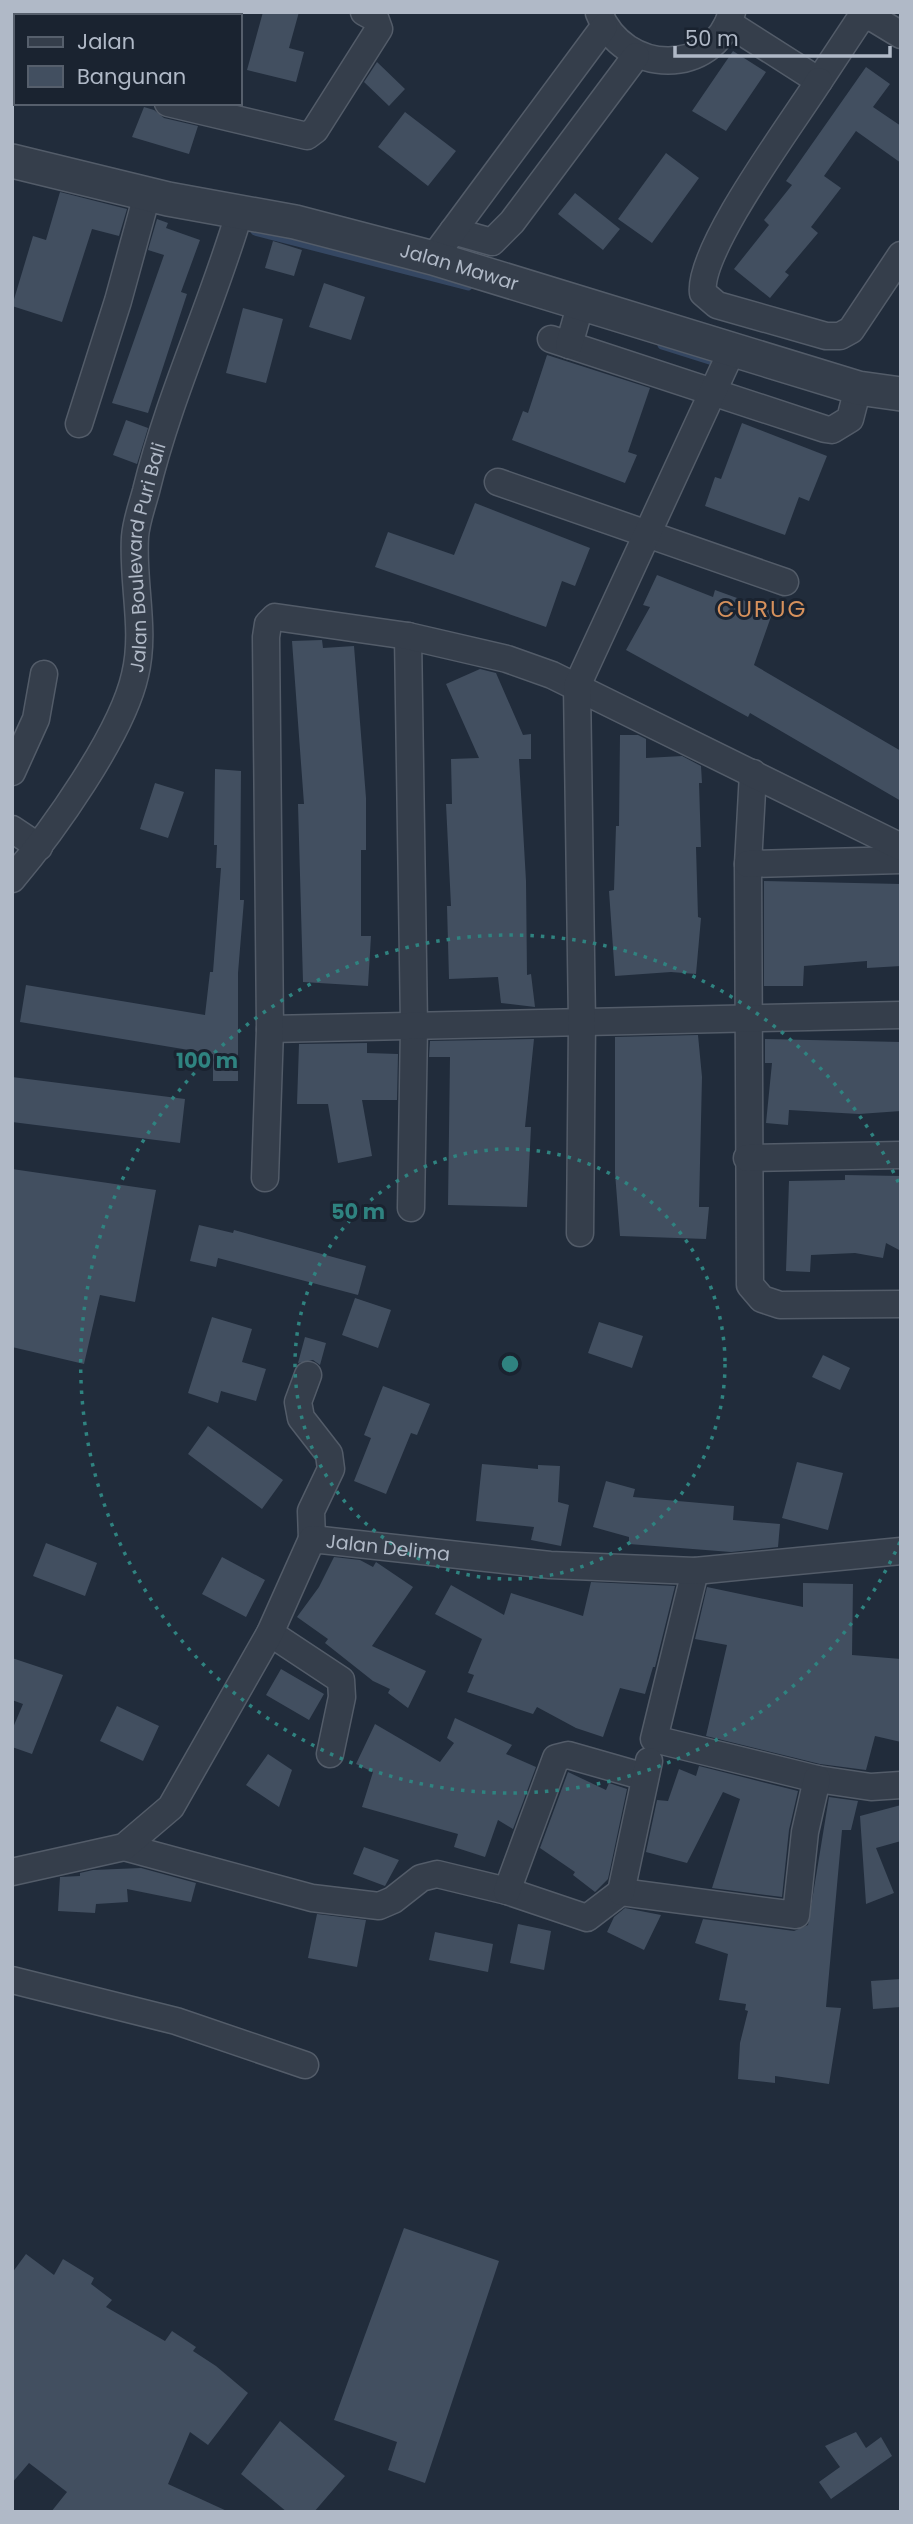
<svg xmlns="http://www.w3.org/2000/svg" width="913" height="2524" font-family="Poppins,sans-serif">
<style>
.lines{fill:none;stroke-linecap:round;stroke-linejoin:round}
.stream{stroke:#354762;stroke-width:9}
.building{fill:#424f60}
.minor-casing{stroke:#535c69;stroke-width:29}
.tertiary-casing{stroke:#535c69;stroke-width:36}
.minor{stroke:#353e4b;stroke-width:26}
.tertiary{stroke:#353e4b;stroke-width:33}
.ring{fill:none;stroke:#2f8380;stroke-width:3.5;stroke-dasharray:3.5 7}
.labels{text-anchor:middle;dominant-baseline:central;stroke-width:6;stroke-linejoin:round;paint-order:stroke}
.street-label{font-size:19px;fill:#b0b9c7;stroke:#1a2330}
.quarter-label{font-size:23px;letter-spacing:2px;fill:#d6915c;stroke:#1a2330}
.centre{fill:#2f8380;stroke:#1a2330;stroke-width:3.5}
.ring-label{font-size:21px;text-anchor:middle;font-weight:bold;fill:#2f8380;stroke:#1a2330;stroke-width:6;stroke-linejoin:round;paint-order:stroke}
</style>
<rect width="100%" height="100%" fill="#212c3b"/>
<g class="lines">
<path class="stream" d="M255 231 468 286
M662 345 719 363"/>
</g>
<path class="building" d="M263 12H299L289 48 304 52 296 82 247 70Z
M733 51 766 72 726 131 692 111Z
M377 62 405 89 389 106 364 82Z
M866 67 890 84 873 107 901 126V163L856 131 824 176 841 188 811 227 818 233 785 272 789 275 770 298 734 269 769 225 764 220 792 185 786 181Z
M144 107 154 110 164 118 198 126 189 154 132 137Z
M405 112 456 151 428 186 378 147Z
M666 153 699 178 652 243 618 219Z
M60 192 127 209 119 236 92 229 62 322 12 306 33 236 46 240Z
M575 193 620 229 603 250 558 214Z
M157 219 168 223 166 228 200 240 181 292 187 294 148 413 112 403 164 255 148 250Z
M273 241 302 250 294 276 265 268Z
M324 283 365 297 351 340 309 327Z
M243 308 283 319 266 383 226 373Z
M547 355 650 388 628 452 637 455 625 483 512 440 523 411 528 413Z
M126 420 148 428 137 464 113 455Z
M742 423 827 456 809 501 799 497 785 535 705 506 715 477 721 479Z
M475 503 590 548 575 586 562 581 546 627 375 567 388 532 454 555Z
M657 575 713 597 715 590 773 611 754 665 901 751V801L750 713 748 717 626 650 650 607 643 605Z
M322 640 323 648 354 646 366 798V850H361V936H371L368 986 303 982 298 804H304L292 641Z
M480 669 496 673 523 735 531 734V759H519L526 881 527 975 531 974 535 1007 501 1003 498 977 449 979 447 906H451L446 804H452L451 759 479 758 446 684Z
M620 735H638L646 739V758L682 756 701 766 702 783H699L701 847H696L698 917 701 918 696 974 671 972 615 976 609 891 614 890 616 826H619Z
M215 769 241 771 240 900H244L238 973V1081H213V1054L20 1022 26 985 205 1015 210 972H213L221 868H216L217 845H214Z
M155 783 184 792 168 838 140 829Z
M764 881 901 884V966L867 968V961L804 966 803 986H764Z
M698 1035 702 1077 699 1207H709L706 1239 620 1236 615 1173V1037Z
M534 1039 525 1127H531L527 1207 448 1205 450 1057H429L430 1041Z
M765 1039 901 1042V1111L859 1114 789 1110 788 1125 766 1123 772 1063H765Z
M367 1043V1053L398 1054 397 1100H362L372 1156 338 1163 328 1104H297L299 1044Z
M12 1077 185 1099 180 1143 12 1122Z
M12 1169 156 1190 135 1302 100 1295 84 1364 12 1347Z
M845 1175 901 1176V1251L886 1243 883 1258 855 1253 811 1255 810 1272 786 1271 789 1181 845 1180Z
M199 1225 233 1233 234 1230 366 1266 358 1295 218 1258 216 1267 190 1261Z
M355 1298 391 1310 378 1348 342 1335Z
M212 1317 252 1329 242 1362 266 1369 256 1401 221 1391 218 1403 188 1393Z
M599 1322 643 1336 632 1368 588 1353Z
M305 1337 326 1343 320 1365 313 1360 298 1363Z
M823 1355 850 1368 840 1390 812 1377Z
M383 1386 430 1404 417 1435 411 1433 386 1494 354 1481 371 1438 364 1435Z
M208 1426 283 1480 262 1509 188 1454Z
M797 1462 843 1473 828 1530 782 1518Z
M482 1464 538 1469V1465L560 1466 558 1502 569 1505 561 1546 531 1540 534 1527 476 1521Z
M606 1481 635 1489 633 1497 734 1506 733 1520 780 1524 778 1547 731 1552 629 1544V1537L593 1527Z
M46 1543 97 1563 85 1596 33 1576Z
M222 1557 265 1580 246 1617 202 1594Z
M334 1557 360 1560 373 1567 376 1562 413 1587 372 1646 426 1671 408 1708 388 1693 390 1689 373 1681 325 1643 328 1639 297 1617 319 1587Z
M591 1582 675 1586 655 1667H653L645 1694 620 1688 603 1737 576 1728 537 1707 533 1714 467 1692 474 1675 468 1673 482 1639 435 1614 451 1585 504 1615 511 1593 583 1616Z
M803 1583 853 1584 852 1655 901 1659V1742L875 1736 866 1770 820 1764 706 1736 727 1645 695 1639 707 1587 803 1607Z
M12 1658 63 1675 32 1754 12 1747V1730L23 1704 12 1700Z
M281 1669 324 1694 309 1720 266 1695Z
M117 1706 159 1726 143 1761 100 1741Z
M455 1718 512 1745 506 1754 536 1767 513 1829 498 1820 485 1857 454 1847 458 1834 362 1807 373 1772 356 1764 375 1724 440 1762 454 1743 447 1738Z
M268 1754 292 1770 279 1807 246 1785Z
M699 1766 798 1791 789 1830 782 1897 712 1888 740 1799 723 1792 687 1863 646 1852 657 1800 668 1801 679 1769 696 1776Z
M568 1772 606 1790 609 1783 627 1789 608 1879 595 1892 573 1875 575 1872 540 1848Z
M829 1797 858 1801 851 1830H842L826 2007 841 2008 829 2084 775 2076V2083L738 2079 740 2043 748 2011 745 2010 746 2004 719 2000 728 1954 695 1943 703 1919 794 1931 808 1925Z
M901 1805V1841L876 1848 894 1893 866 1904 860 1816Z
M364 1847 399 1860 385 1886 353 1874Z
M141 1868 196 1883 191 1902 127 1889 128 1902 96 1904 95 1913 58 1911 60 1877 80 1876V1873L93 1870Z
M625 1908 661 1915 644 1950 607 1932 614 1917Z
M317 1914 366 1920 357 1967 308 1958Z
M518 1924 551 1931 544 1970 510 1963Z
M435 1932 493 1944 488 1972 429 1960Z
M901 1979V2007L873 2009 871 1981Z
M404 2228 499 2261 425 2483 388 2470 397 2442 334 2420Z
M26 2254 54 2275 63 2259 94 2278 91 2284 112 2300 106 2307 165 2341 172 2331 196 2347 193 2351 216 2366 248 2393 208 2445 190 2432 168 2484 229 2512H51L67 2492 29 2463 12 2483V2273Z
M280 2421 345 2476 314 2512H287L241 2474Z
M856 2432 866 2448 881 2437 892 2456 831 2499 819 2482 840 2467 825 2446Z"/>
<g class="lines">
<defs>
<g id="minor">
<path d="M599 13C624 75 713 78 732 12"/>
<path d="M728 23 819 81 858 22 865 17 873 18 901 35"/>
<path d="M12 65 16 66"/>
<path d="M819 81C793 122 697 251 703 293L717 305 826 336H840L851 330 901 255"/>
<path d="M168 103 307 136 315 130 379 29 375 18 364 12"/>
<path d="M453 231 492 242 512 222 636 56"/>
<path d="M433 258 604 27"/>
<path d="M551 339 825 429 832 430 850 419 858 388"/>
<path d="M569 345 581 303"/>
<path d="M79 424 118 301 147 195"/>
<path d="M498 482 785 582"/>
<path d="M408 636 414 1026 411 1208"/>
<path d="M12 772 36 719 44 674"/>
<path d="M753 773 748 864 750 1285 762 1299 780 1305 901 1304"/>
<path d="M12 829 39 847"/>
<path d="M748 864 901 860"/>
<path id="s1" d="M12 879C52 832 122 734 135 675 146 630 132 583 135 537 136 522 142 506 146 491 169 396 211 308 239 214"/>
<path d="M270 1029 901 1015"/>
<path d="M747 1158 901 1155"/>
<path d="M265 1178 270 1029 266 637 268 624 275 617 408 636 507 659 552 675 901 847"/>
<path d="M580 1233 582 1023 577 686 733 348"/>
<path d="M308 1375 298 1402 301 1418 329 1454 331 1469 311 1511 312 1539"/>
<path d="M695 1571 654 1739 817 1779 871 1787 901 1785"/>
<path d="M270 1633 341 1680 342 1697 330 1754"/>
<path d="M124 1847 312 1898 379 1906 393 1900 421 1878 437 1874 507 1891 587 1918 621 1892 796 1915 805 1832 817 1779"/>
<path id="s2" d="M12 1872 124 1847 171 1807 270 1633 312 1539 550 1565 695 1571 901 1551"/>
<path d="M507 1891 556 1758 568 1755 645 1777"/>
<path d="M621 1892 649 1761"/>
<path d="M12 1980 176 2021 305 2065"/>
</g>
<g id="tertiary">
<path id="s3" d="M12 161 168 199 295 222 433 258 858 388 901 394"/>
</g>
</defs>
<use href="#minor" class="minor-casing"/>
<use href="#tertiary" class="tertiary-casing"/>
<use href="#minor" class="minor"/>
<use href="#tertiary" class="tertiary"/>
</g>
<g class="ring">
<circle cx="510" cy="1364" r="215"/>
<path d="M900 1542A429 429 0 1 1 900 1186"/>
</g>
<g class="labels">
<g class="street-label">
<text stroke="none"><textPath href="#s3" startOffset="460">Jalan Mawar</textPath></text>
<text stroke="none"><textPath href="#s1" startOffset="359">Jalan Boulevard Puri Bali</textPath></text>
<text stroke="none"><textPath href="#s2" startOffset="556">Jalan Delima</textPath></text>
</g>
<g class="quarter-label">
<text x="762" y="609">CURUG</text>
</g>
</g>
<circle cx="510" cy="1364" r="10" class="centre"/>
<g class="ring-label">
<text x="207" y="1068">100 m</text>
<text x="358" y="1219">50 m</text>
</g>
<rect width="913" height="2524" fill="none" stroke="#b0b9c7" stroke-width="28"/>
<rect x="14" y="14" width="228" height="91" fill="#1a2330" stroke="#565f6c" stroke-width="2"/>
<rect x="28" y="37" width="35" height="10" fill="#353e4b" stroke="#565f6c" stroke-width="2"/>
<text x="77" y="49" font-size="21" fill="#b0b9c7">Jalan</text>
<rect x="28" y="66" width="35" height="21" fill="#424f60" stroke="#565f6c" stroke-width="2"/>
<text x="77" y="84" font-size="21" fill="#b0b9c7">Bangunan</text>
<path d="M675 46v10h215v-10" fill="none" stroke="#b0b9c7" stroke-width="3.5"/>
<text x="685" y="46" font-size="21" fill="#b0b9c7" stroke="#1a2330" stroke-width="5" paint-order="stroke">50 m</text>
</svg>
